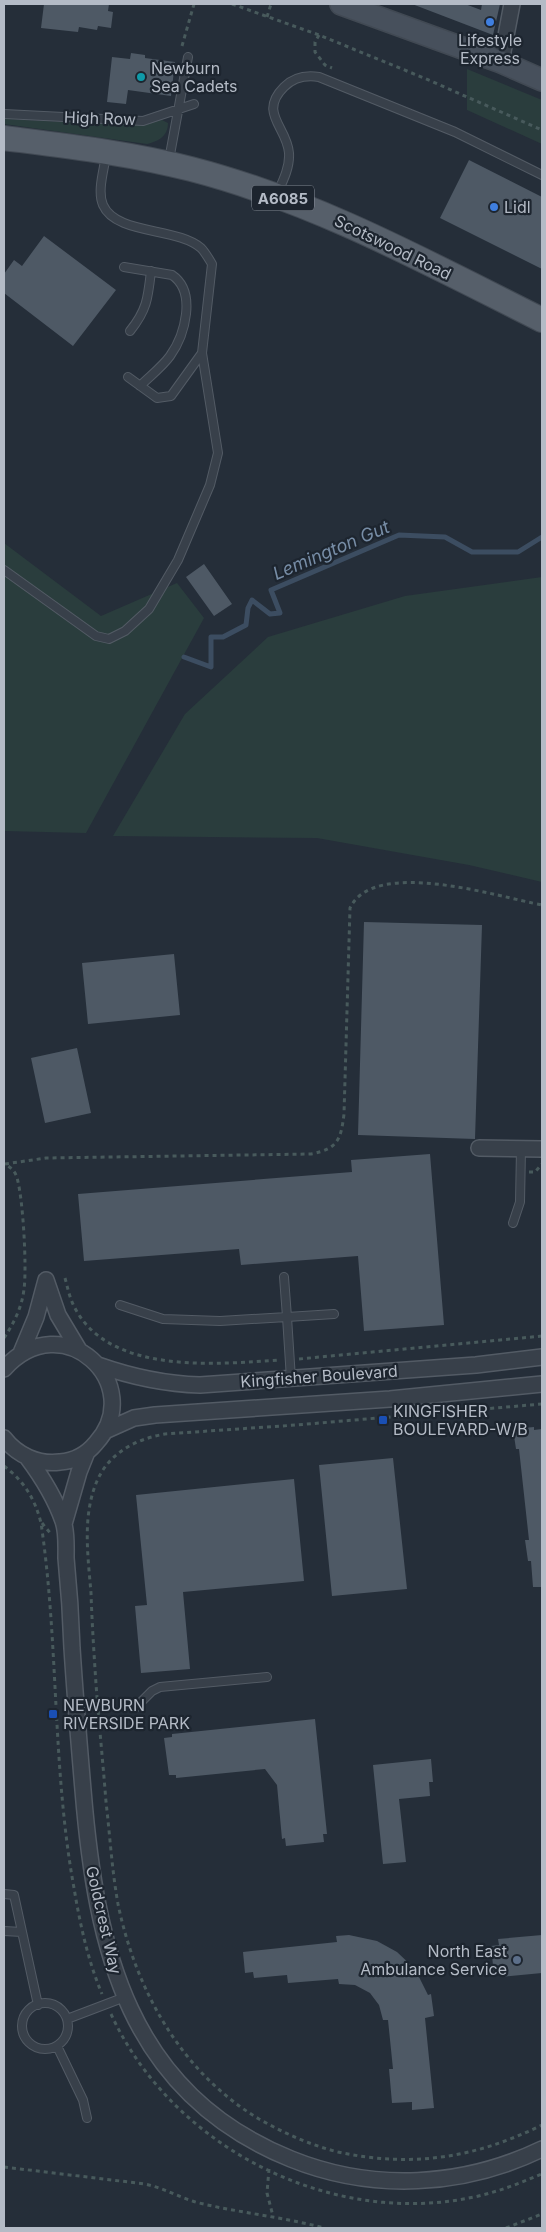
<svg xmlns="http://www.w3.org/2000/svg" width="546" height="2232" font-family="Inter,sans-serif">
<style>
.green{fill:#2a3d3d}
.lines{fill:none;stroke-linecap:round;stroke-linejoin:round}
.stream{stroke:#3c4d61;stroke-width:5}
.building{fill:#4e5965}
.lane-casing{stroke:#535b65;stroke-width:10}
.street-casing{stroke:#535b65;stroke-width:18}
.secondary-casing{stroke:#414953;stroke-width:24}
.primary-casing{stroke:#414953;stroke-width:26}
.path{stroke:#485a5c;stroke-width:3;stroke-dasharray:4 4;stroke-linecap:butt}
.lane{stroke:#38404a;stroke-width:8}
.street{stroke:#38404a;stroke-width:15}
.secondary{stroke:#47505c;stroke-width:21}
.primary{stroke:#565f6a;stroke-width:24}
.shop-dot{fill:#3f7fe0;stroke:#1d252f;stroke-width:2}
.culture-dot{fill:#0f9aa8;stroke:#1d252f;stroke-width:2}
.transit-dot{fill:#1a4fb4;stroke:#1d252f;stroke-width:2}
.service-dot{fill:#5c6f8a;stroke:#1d252f;stroke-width:2}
.labels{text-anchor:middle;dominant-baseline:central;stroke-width:4.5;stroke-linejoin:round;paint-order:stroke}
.shield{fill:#1d252f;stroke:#878e99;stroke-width:1}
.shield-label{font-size:15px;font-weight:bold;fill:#b4bbc6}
.poi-label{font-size:16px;fill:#b4bbc6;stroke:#1d252f;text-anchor:start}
.street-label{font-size:16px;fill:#b4bbc6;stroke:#1d252f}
.water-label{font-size:18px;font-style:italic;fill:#778da6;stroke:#1d252f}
</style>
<rect width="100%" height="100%" fill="#252e39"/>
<path class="green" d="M467 69 542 100V144L467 110Z
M4 119 126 125H143L162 120 168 123C168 136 159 141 147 144L4 124Z
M4 543 101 616 177 583 204 618 86 833 4 831Z
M542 577V882L469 865 317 838 113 836 185 714 268 637 405 596Z"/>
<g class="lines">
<path class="stream" d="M184 657 211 667V637H223L246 625 248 608 252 600 270 614 280 613 271 590 399 535 445 537 472 552H518L542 537"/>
</g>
<path class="building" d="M44 4H109L108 11 113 12 111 28 98 26 97 30 79 27 78 32 41 28Z
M412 4H465L481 10 482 4H500L493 35Z
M131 53 145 55V58L175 62 171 96 128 90 126 104 107 102 112 57 130 59Z
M469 160 542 197V269L440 218Z
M44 236 116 290 73 346 4 293V274L14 260 22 266Z
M204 564 232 604 214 616 186 577Z
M364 922 482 925 475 1139 358 1135Z
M174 954 180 1015 88 1024 82 963Z
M77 1048 91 1113 45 1123 31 1058Z
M430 1154 444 1325 364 1331 358 1256 241 1265 239 1249 84 1261 78 1194 352 1172 351 1160Z
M534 1427V1430L542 1429V1587H533L531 1561H528L525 1540H529L519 1449H516L513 1429Z
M393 1458 407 1589 332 1596 319 1465Z
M294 1479 304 1581 183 1592 190 1669 141 1673 135 1606 147 1605 136 1495Z
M315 1719 327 1834H323L324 1842 286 1846 285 1838 282 1839 277 1785 265 1769 176 1778V1775H169L164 1738 172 1737V1734Z
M431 1759 433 1782H429L430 1796 399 1799 406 1862 383 1864 373 1765Z
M349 1935 377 1941 397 1952 415 1969 428 1995 431 1994 434 2016 425 2018 434 2108 412 2110V2102L392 2103 389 2069H393L388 2020H383L379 2005 370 1993 355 1985 339 1984 338 1979 288 1983 287 1975 254 1978 253 1972 245 1973 243 1952 337 1942 336 1936Z
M542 1935V1973L501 1977V1975H494L491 1946 499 1945 498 1939Z"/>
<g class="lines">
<defs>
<path id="lane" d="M4 114 143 121 194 104
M169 160 188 57
M277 194C283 181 290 167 289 153 287 127 258 113 284 87 294 77 306 75 319 77L455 132 542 175
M124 267 172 275C197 292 185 335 170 356 162 367 150 376 140 386
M130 331C147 310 148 298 151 271
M128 377 157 398 171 396 202 353
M4 570 96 636 109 639 125 631 149 609 178 560 210 485 218 453 202 353 212 264C209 259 205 252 201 248 177 227 116 235 103 205 97 191 104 170 106 155
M513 1223 520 1202 521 1149
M284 1277 287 1317 334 1314
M120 1305 163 1319 220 1321 287 1317 291 1379
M135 1708 152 1691 160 1687 267 1677
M4 1894 14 1895 38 2005
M4 1931 22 1932
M22 2026a23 23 0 1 1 46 0a23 23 0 1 1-46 0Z
M67 2019 125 1997
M57 2046 83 2100 87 2118"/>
<path id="street" d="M501 62 512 4
M479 1148 542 1149
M21 1353 36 1317 46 1280 58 1315 79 1350
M98 1365C132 1377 164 1384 200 1385L476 1365 542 1357
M4 1369C63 1303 148 1385 96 1443 87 1454 74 1461 60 1462 38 1465 17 1455 4 1438
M105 1431 134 1418 155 1415 390 1399 542 1384
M27 1457C42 1477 55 1498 63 1521 67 1532 66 1546 66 1558 69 1588 71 1618 72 1648 75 1695 79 1743 83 1790 96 1949 128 2093 291 2159 373 2192 463 2187 542 2149
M64 1524 79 1472 87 1452"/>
<path id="secondary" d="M341 4 501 62 542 80"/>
<path id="primary" d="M4 138C67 146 129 153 191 169 315 201 428 263 542 320"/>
</defs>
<use href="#lane" class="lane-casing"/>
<use href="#street" class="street-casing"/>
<use href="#secondary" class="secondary-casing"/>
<use href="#primary" class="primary-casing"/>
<path class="path" d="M232 4 319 35 424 78 542 130
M267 17 271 4
M319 35 315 42V52L325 65 332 68
M182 46 194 4
M5 1164 46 1158 311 1154C338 1149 341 1139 344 1114L350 908C374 857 499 897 542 905
M529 1172H535L542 1164
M65 1278C68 1289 70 1300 76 1310 112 1375 218 1364 280 1360
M4 1338C14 1323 22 1307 24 1289 27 1269 23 1192 16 1175 14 1170 10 1167 5 1164
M299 1359 542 1336
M542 1404 296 1425 165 1434C136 1439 109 1453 97 1481 82 1516 88 1556 91 1593 92 1623 94 1654 96 1684 99 1724 103 1763 106 1802 110 1836 112 1871 118 1904 136 1991 182 2073 259 2119 284 2133 310 2145 338 2152 412 2168 475 2158 542 2125
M4 1466C24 1481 35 1499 41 1523 59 1644 52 1768 74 1888 80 1924 88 1961 102 1994
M42 1523 51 1534
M111 2014C172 2147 330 2228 474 2197 498 2192 520 2183 542 2174
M4 2167 145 2184C164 2188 180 2198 199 2203 241 2213 283 2217 324 2228
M269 2169 267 2193 273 2216
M506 2228 542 2214"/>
<use href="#lane" class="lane"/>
<use href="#street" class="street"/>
<use href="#secondary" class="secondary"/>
<use href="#primary" class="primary"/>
</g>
<g class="shop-dot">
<circle cx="490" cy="22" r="5"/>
<circle cx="494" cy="207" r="5"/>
</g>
<circle class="culture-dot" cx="141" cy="77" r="5"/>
<g class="transit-dot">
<rect x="378" y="1415" width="10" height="10" rx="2.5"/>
<rect x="48" y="1709" width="10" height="10" rx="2.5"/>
</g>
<circle class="service-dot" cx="517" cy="1960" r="5"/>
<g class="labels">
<rect class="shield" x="252" y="185.5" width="62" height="25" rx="4"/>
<g class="shield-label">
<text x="283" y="198">A6085</text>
</g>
<g class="poi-label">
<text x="490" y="40" text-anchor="middle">Lifestyle<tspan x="490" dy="18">Express</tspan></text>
<text x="151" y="68">Newburn<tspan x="151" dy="18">Sea Cadets</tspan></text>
<text x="504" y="207">Lidl</text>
<text x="393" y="1411">KINGFISHER<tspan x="393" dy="18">BOULEVARD-W/B</tspan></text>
<text x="63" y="1705">NEWBURN<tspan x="63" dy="18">RIVERSIDE PARK</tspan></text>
<text x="507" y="1951" text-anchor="end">North East<tspan x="507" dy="18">Ambulance Service</tspan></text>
</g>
<g class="street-label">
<text transform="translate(100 118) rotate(2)">High Row</text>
<text transform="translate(393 247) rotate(26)">Scotswood Road</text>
<text transform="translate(319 1376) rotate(-4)">Kingfisher Boulevard</text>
<text transform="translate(104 1920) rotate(77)">Goldcrest Way</text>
</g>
<g class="water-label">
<text transform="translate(331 550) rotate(-23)">Lemington Gut</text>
</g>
</g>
<rect width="546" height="2232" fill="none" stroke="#b4bbc6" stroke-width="10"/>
</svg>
